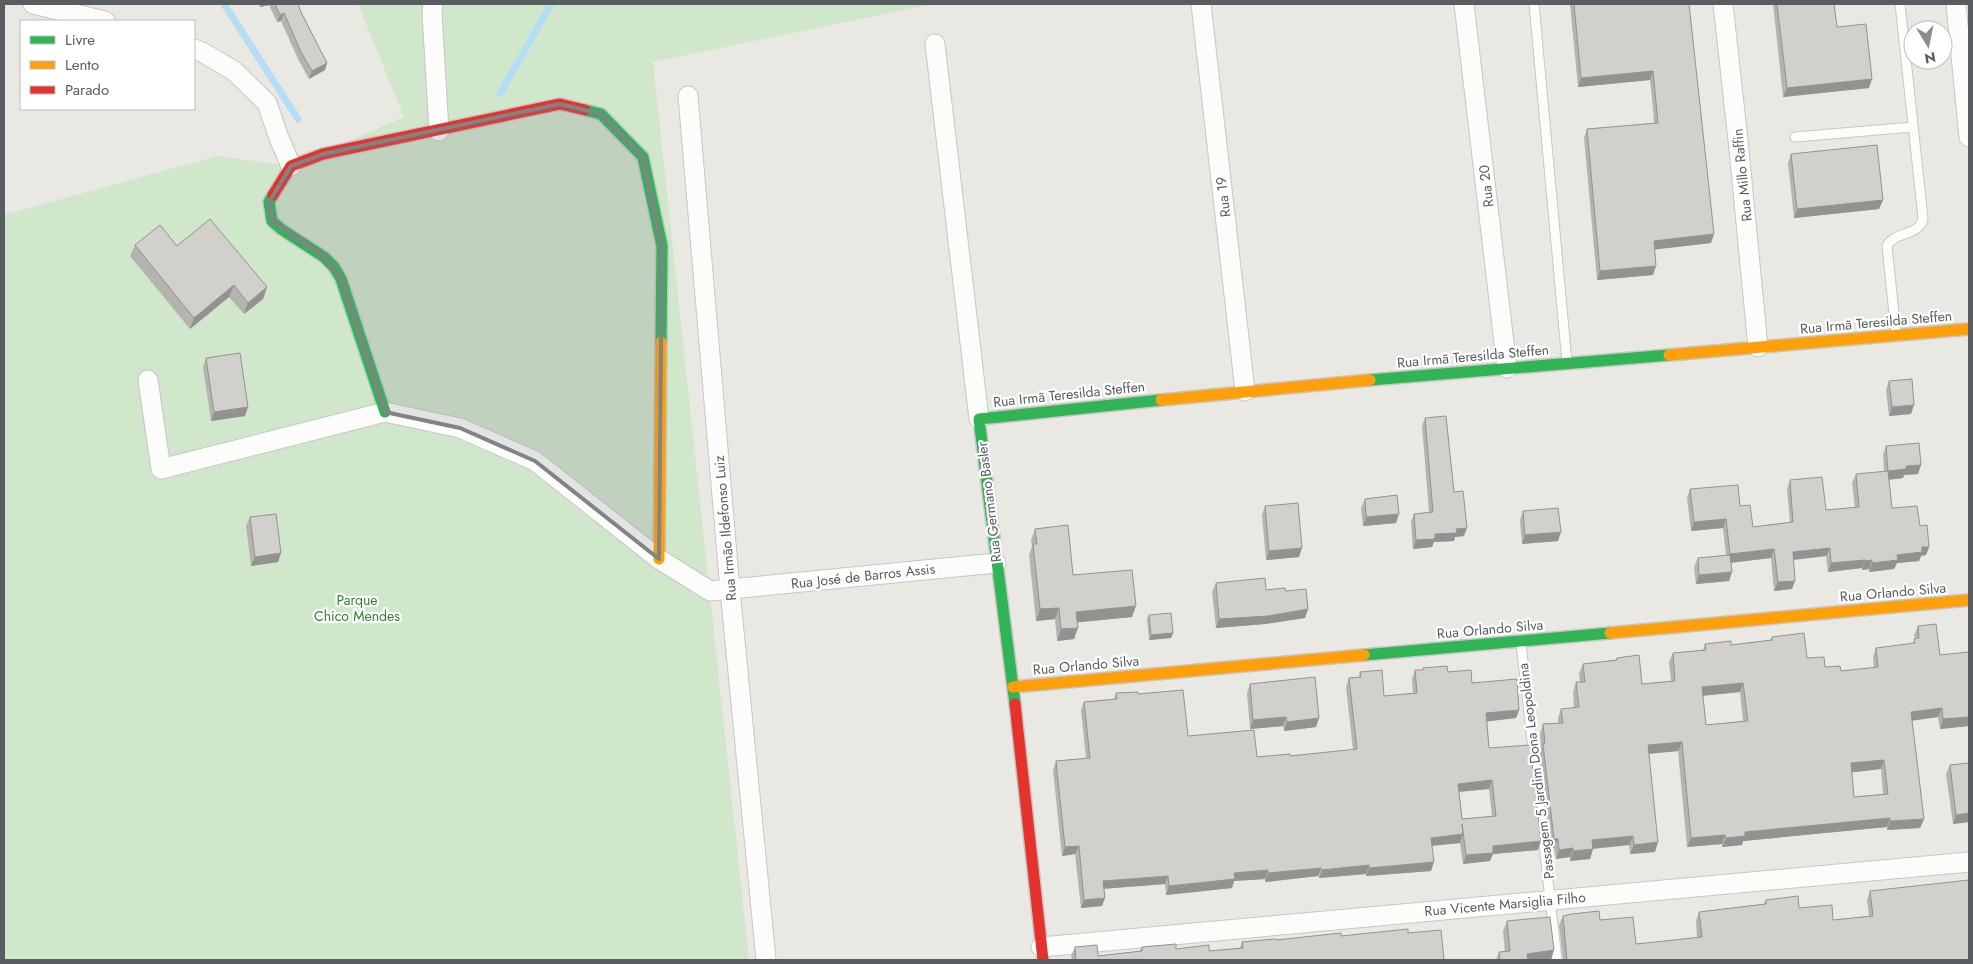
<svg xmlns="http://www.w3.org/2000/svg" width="1973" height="964" font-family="Jost,sans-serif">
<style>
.green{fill:#d0e7cb}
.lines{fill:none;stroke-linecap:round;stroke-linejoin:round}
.stream{stroke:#b3def6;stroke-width:7}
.lane-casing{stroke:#c7c7c6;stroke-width:11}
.street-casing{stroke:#c7c7c6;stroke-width:21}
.fast-casing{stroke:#c5c6c4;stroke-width:14}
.slow-casing{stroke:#c5c6c4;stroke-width:14}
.jam-casing{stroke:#c5c6c4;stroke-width:14}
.lane{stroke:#fcfcfb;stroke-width:9}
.street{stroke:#fcfcfb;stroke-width:19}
.fast{stroke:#30b455;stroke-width:11}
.slow{stroke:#ff9f0a;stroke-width:11}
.jam{stroke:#e5322d;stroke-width:11}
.wall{fill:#b5b3b0;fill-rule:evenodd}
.shaded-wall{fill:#939290}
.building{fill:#d2d0cd;stroke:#939290;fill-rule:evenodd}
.marked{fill:#818485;fill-opacity:0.2;stroke:#818485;stroke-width:4;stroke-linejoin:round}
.labels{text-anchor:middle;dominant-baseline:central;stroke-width:4.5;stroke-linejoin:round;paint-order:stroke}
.street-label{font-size:14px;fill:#585d61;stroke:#fff}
.park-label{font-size:14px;fill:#2e842e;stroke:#fff}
</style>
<rect width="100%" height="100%" fill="#eae8e2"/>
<path class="green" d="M358 4H933L653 62 749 960H4V215L217 156 291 166 404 117Z"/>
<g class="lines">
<path class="stream" d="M224 4 298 119
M500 94 551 4"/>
<defs>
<path id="lane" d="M1534 4 1567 362
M1795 137 1913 127
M1896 333 1887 246C1894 231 1921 236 1923 218L1900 4
M1521 644 1557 960"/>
<path id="street" d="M33 4 105 21
M433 4 432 13 439 131
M1201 4 1245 391
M1464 4 1507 368
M1723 4 1738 140 1758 347
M1956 4 1969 137
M935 44 979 419
M194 49 202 52 234 71 267 103 279 138 291 166
M688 96 730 590 766 960
M148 380 161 469 385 412 460 428 535 461 659 559 710 591 996 563
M1041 947 1969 862"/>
<path id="fast" d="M585 110 601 114 643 157 662 246 661 342
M273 195 269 202 272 221 281 229 324 257 334 267 341 279 385 412
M1370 380 1669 355
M1364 655 1610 633
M1015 704 979 419 1161 400"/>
<path id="slow" d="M1669 355 1969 329
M1161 400 1370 380
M659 559 661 342
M1610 633 1969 600
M1013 687 1364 655"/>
<path id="jam" d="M273 195 291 166 323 154 560 104 585 110
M1015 704 1043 960"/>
</defs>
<use href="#lane" class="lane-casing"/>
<use href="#street" class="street-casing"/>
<use href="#fast" class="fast-casing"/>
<use href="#slow" class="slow-casing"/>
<use href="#jam" class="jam-casing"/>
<use href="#lane" class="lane"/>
<use href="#street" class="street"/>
<use href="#fast" class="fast"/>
<use href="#slow" class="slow"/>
<use href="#jam" class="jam"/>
</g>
<path class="wall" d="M259 4H298L301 12 327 63 325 70 309 79 298 59 281 21 277 22 269 5 260 7Z
M1570 4H1689L1711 243 1655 249 1653 275 1597 280 1584 138 1587 129 1654 123 1653 109 1650 80 1578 87Z
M1773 4H1834L1837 27 1869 88 1783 97Z
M1791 154 1883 200 1879 209 1794 218 1788 163Z
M135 245 177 246 267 287 263 299 244 314 229 297 190 329 130 256Z
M206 358 245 416 211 421 203 367Z
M1889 381 1911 414 1889 416 1886 390Z
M1425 418 1454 492 1464 536 1455 537 1454 541 1434 542 1432 547 1413 549 1411 522 1414 514 1429 512 1422 426Z
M1886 446 1918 474 1904 475 1903 478 1889 480 1892 508 1920 526 1929 547 1926 555 1921 556 1919 561 1897 563 1894 569 1869 572V569L1862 570V568L1828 572 1826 556 1794 560 1792 589 1774 591 1771 558 1731 563 1732 572 1729 581 1696 584 1694 567 1698 558 1726 555 1723 528 1691 531 1687 498 1690 489 1740 506 1753 527 1790 522 1787 489 1790 480 1826 510 1855 508 1852 483 1856 474 1884 472 1883 455Z
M1365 499 1396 523 1363 526 1361 508Z
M1265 506 1299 557 1266 560 1262 515Z
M1523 511 1558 541 1522 544 1520 520Z
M250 517 281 553 278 562 251 566 246 526Z
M1035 529 1073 575 1132 617 1077 622 1074 639 1057 641 1055 619 1036 621 1029 555 1032 546 1031 540Z
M1216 583 1266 590 1286 591 1308 609 1305 618 1265 624 1216 628 1212 592Z
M1149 615 1173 633 1171 638 1149 640 1147 619Z
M1918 626 1940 655 1969 652V650V726L1940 729 1938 717 1912 721 1924 819 1920 828 1887 830V827L1743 841 1742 845 1722 847V844L1687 847 1678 751 1649 754 1655 852 1630 854 1629 845 1593 849 1590 859 1570 861V857L1556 859 1554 848H1551L1540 753 1541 748 1540 734 1543 724 1558 723V718L1561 709 1574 708 1573 692 1576 682H1580L1579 673 1583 664 1616 660 1617 658 1642 684 1671 681 1669 662 1673 653 1703 650 1705 644 1731 645 1770 640 1772 637 1807 658 1825 667 1841 671 1874 668 1873 657 1876 648 1912 644 1915 639 1914 635ZM1740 692 1743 721 1706 725 1703 696ZM1881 769 1883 794 1854 797 1851 772Z
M1423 668 1448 672 1472 683 1519 710 1516 718 1487 721 1489 748 1538 850 1493 854 1490 861 1463 864 1460 843 1432 846 1431 871 1366 876V874L1319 878 1318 876 1265 882V879L1234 881 1232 888 1166 895 1165 884 1104 889 1102 906 1081 908 1075 854 1062 856 1053 770 1056 761 1086 758 1081 710 1084 702 1114 699 1116 693 1138 694 1188 736 1257 757 1290 756 1353 750 1346 687 1349 678 1359 677 1360 672 1384 696 1413 693 1412 679 1415 670H1423ZM1489 789 1492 816 1462 819 1459 792Z
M1250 684 1316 727 1284 731 1283 726 1250 729 1247 693Z
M1969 763V822L1953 824 1946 774 1950 765Z
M1870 891 1969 960H1563L1559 925 1563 916 1600 920 1636 944 1697 938 1696 921 1699 912 1764 904 1766 900 1799 908 1833 920 1869 916 1867 900Z
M1507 921 1551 960H1496L1499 952H1505L1503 931Z
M1408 933 1444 960H1072L1071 956 1075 947 1098 956 1140 951 1142 947 1209 951 1240 948 1242 942 1276 940 1341 936Z"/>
<path class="shaded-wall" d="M261 4H270L269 5 260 7Z
M284 13 281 21 277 22 280 15Z
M327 63 325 70 309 79 312 71Z
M1653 71 1650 80 1578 87 1581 78Z
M1872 79 1869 88 1783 97 1787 88Z
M1883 200 1879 209 1794 218 1797 209Z
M1714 234 1711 243 1651 250 1654 241Z
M1656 266 1653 275 1597 280 1600 271Z
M234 285 229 297 190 329 194 318Z
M267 287 263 299 244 314 248 303Z
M1914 405 1911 414 1889 416 1892 407Z
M248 407 245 416 211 421 214 412Z
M1921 465 1918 474 1904 475 1903 478 1885 480 1888 471 1906 466Z
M1399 514 1396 523 1363 526 1366 517Z
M1726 519 1723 528 1691 531 1694 522Z
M1467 528 1464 536 1455 537 1454 541 1434 542 1432 547 1413 549 1416 540 1435 534 1456 529Z
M1561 532 1558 541 1522 544 1525 535Z
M1922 547H1929L1926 555 1921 556 1919 561 1897 563 1894 569 1869 572 1872 563Z
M1302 548 1299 557 1266 560 1269 551Z
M1830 548 1826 556 1790 560 1793 552Z
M1774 549 1771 558 1727 563 1730 554Z
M281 553 278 562 251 566 255 557Z
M1865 560 1862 568 1828 572 1831 563Z
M1872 560 1869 569 1862 570 1865 561Z
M1732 572 1729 581 1696 584 1699 575Z
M1795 581 1792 589 1774 591 1778 582Z
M1136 606 1132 617 1072 623 1076 612Z
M1059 608 1055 619 1036 621 1040 609Z
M1308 609 1305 618 1265 624 1216 628 1219 619Z
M1078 628 1074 639 1057 641 1061 629Z
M1173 633 1171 638 1149 640 1151 635Z
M1743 683 1740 692 1699 696 1702 687Z
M1942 708 1938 717 1908 721 1911 712Z
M1519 710 1516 718 1483 722 1486 713Z
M1286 717 1283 726 1250 729 1253 720Z
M1969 717V726L1940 729 1943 719Z
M1319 718 1316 727 1284 731 1287 722Z
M1682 742 1678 751 1645 754 1648 745Z
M1884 760 1881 769 1847 773 1851 763Z
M1492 780 1489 789 1455 792 1458 784Z
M1969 813V822L1953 824 1956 815Z
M1890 818 1887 827 1743 841 1742 845 1722 847 1726 838 1745 832Z
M1924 819 1920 828 1887 830 1890 821Z
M1463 834 1460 843 1428 846 1431 838Z
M1725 835 1722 844 1687 847 1691 838Z
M1633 836 1629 845 1589 849 1592 840Z
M1554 839H1558L1554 848H1551Z
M1541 841 1538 850 1493 854 1490 861 1463 864 1466 855 1493 846Z
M1658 842 1655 852 1630 854 1634 845Z
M1079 846 1075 854 1062 856 1065 847Z
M1573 848 1570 857 1556 859 1559 850Z
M1593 849 1590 859 1570 861 1573 851Z
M1434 862 1431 871 1366 876 1369 868Z
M1369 865 1366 874 1319 878 1322 870Z
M1321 868 1318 876 1265 882 1268 873Z
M1268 870 1265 879 1234 881 1232 888 1166 895 1169 886 1234 873Z
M1168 876 1165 884 1100 889 1103 881Z
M1105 898 1102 906 1081 908 1084 900Z
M1554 950 1551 960H1525L1527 954Z"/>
<path class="building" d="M275 4H298L301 12 327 63 312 71 301 52 284 13 280 15Z
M1574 4H1689L1714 234 1654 241 1656 266 1600 271 1587 129 1658 123 1653 71 1581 78Z
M1777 4H1834L1837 27 1866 24 1872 79 1787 88Z
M1877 145 1883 200 1797 209 1791 154Z
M210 219 267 287 248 303 234 285 194 318 135 245 160 225 177 246Z
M240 353 248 407 214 412 206 358Z
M1912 379 1914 405 1892 407 1889 381Z
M1446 416 1454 492 1463 491 1467 528 1456 529 1457 533 1435 534V539L1416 540 1414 514 1433 512 1425 418Z
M1919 443 1921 465 1906 466V469L1888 471 1886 446Z
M1888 471 1892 508 1917 506 1920 526 1927 525 1929 547H1922V552L1897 555 1898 560 1872 563V560L1865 561V560L1831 563 1830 548 1793 552 1795 581 1778 582 1774 549 1730 554 1726 519 1694 522 1690 489 1738 485 1740 506 1750 505 1753 527 1793 522 1790 480 1822 477 1826 510 1859 507 1856 474Z
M1397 495 1399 514 1366 517 1365 499Z
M1298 503 1302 548 1269 551 1265 506Z
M1558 508 1561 532 1525 535 1523 511Z
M276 514 281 553 255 557 250 517Z
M1068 525 1073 575 1132 570 1136 606 1076 612 1078 628 1061 629 1059 608 1040 609 1033 544H1037L1035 529Z
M1730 555 1732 572 1699 575 1698 558Z
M1265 578 1266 590 1285 588 1286 591 1306 589 1308 609 1268 616 1219 619 1216 583Z
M1171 613 1173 633 1151 635 1149 615Z
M1936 624 1940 655 1969 652V717L1943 719 1942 708 1911 712 1924 819 1890 821V818L1745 832V836L1726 838 1725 835 1691 838 1682 742 1648 745 1658 842 1634 845 1633 836 1592 840 1593 849 1573 851V848L1559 850 1558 839H1554L1543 744 1545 743 1543 724 1563 723 1561 709 1579 707 1576 682H1585L1583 664 1617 660V658L1639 655 1642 684 1675 681 1673 653 1706 650 1705 644 1731 641V645L1772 640V637L1804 633 1807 658 1824 657 1825 667 1840 666 1841 671 1878 667 1876 648 1915 643 1914 639 1919 638 1918 626ZM1743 683 1748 721 1706 725 1702 687ZM1884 760 1888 794 1854 797 1851 763Z
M1447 666 1448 672 1471 670 1472 683 1517 679 1519 710 1486 713 1489 748 1530 745 1541 841 1493 846V853L1466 855 1462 824 1463 834 1431 838 1434 862 1369 868V865L1322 870 1321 868 1268 873V870L1234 873 1235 879 1169 886 1168 876 1103 881 1105 898 1084 900 1079 846 1065 847 1056 761 1090 758 1084 702 1117 699 1116 693 1138 692V694L1183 690 1188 736 1254 730 1257 757 1290 754V756L1357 749 1349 678 1361 677 1360 672 1382 670 1384 696 1417 693 1415 670H1423V668ZM1492 780 1496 816 1462 819 1458 784Z
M1315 677 1319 718 1287 722 1286 717 1253 720 1250 684Z
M1969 763V813L1956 815 1950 765Z
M1969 880V960H1567L1563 916 1572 914 1599 911 1600 920 1633 917 1636 944 1702 937 1699 912 1766 904V900L1798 896 1799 908 1832 905 1833 920 1873 916 1870 891Z
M1550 917 1554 950 1527 954 1528 960H1496H1500L1499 952 1510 951 1507 921Z
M1408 929V933L1441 930 1444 960H1076L1075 947 1097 945 1098 956 1142 951V947L1176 944V949L1209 945V951L1243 948 1242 942 1275 939 1276 940 1341 933V936Z"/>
<path class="marked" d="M560 104 601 114 643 157 662 246 659 559 535 461 460 428 385 412 341 279 324 257 272 221 269 202 291 166 323 154Z"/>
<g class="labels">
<g class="street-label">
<text transform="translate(1742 175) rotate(-96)">Rua Millo Raffin</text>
<text transform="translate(1486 186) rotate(-97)">Rua 20</text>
<text transform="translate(1223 197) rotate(-97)">Rua 19</text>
<text transform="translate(1876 322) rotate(-5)">Rua Irmã Teresilda Steffen</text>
<text transform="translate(1473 356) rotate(-5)">Rua Irmã Teresilda Steffen</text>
<text transform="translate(1069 394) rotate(-6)">Rua Irmã Teresilda Steffen</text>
<text transform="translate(989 502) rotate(-97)">Rua Germano Basler</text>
<text transform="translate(725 528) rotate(-95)">Rua Irmão Ildefonso Luiz</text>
<text transform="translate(863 576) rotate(-6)">Rua José de Barros Assis</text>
<text transform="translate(1893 592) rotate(-5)">Rua Orlando Silva</text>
<text transform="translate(1490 629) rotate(-5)">Rua Orlando Silva</text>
<text transform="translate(1086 665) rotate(-5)">Rua Orlando Silva</text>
<text transform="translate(1536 771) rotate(-97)">Passagem 5 Jardim Dona Leopoldina</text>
<text transform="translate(1505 904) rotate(-5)">Rua Vicente Marsiglia Filho</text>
</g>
<g class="park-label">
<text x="357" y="600">Parque<tspan x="357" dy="16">Chico Mendes</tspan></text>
</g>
</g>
<rect width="1973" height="964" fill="none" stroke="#585d61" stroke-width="10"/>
<rect x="20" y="20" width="175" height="90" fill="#ffffff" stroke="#bcbec0"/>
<rect x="30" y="36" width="25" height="8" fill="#30b455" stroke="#bcbec0"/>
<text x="65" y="45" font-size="15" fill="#585d61">Livre</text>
<rect x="30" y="61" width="25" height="8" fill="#ff9f0a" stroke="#bcbec0"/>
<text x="65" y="70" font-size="15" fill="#585d61">Lento</text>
<rect x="30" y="86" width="25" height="8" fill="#e5322d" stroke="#bcbec0"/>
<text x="65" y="95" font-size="15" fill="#585d61">Parado</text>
<g transform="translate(1928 45) rotate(170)"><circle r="24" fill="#ffffff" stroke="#bcbec0"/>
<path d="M0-4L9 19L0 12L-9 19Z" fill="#8b8e8e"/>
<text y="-8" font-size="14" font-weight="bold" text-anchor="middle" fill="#585d61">N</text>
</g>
</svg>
